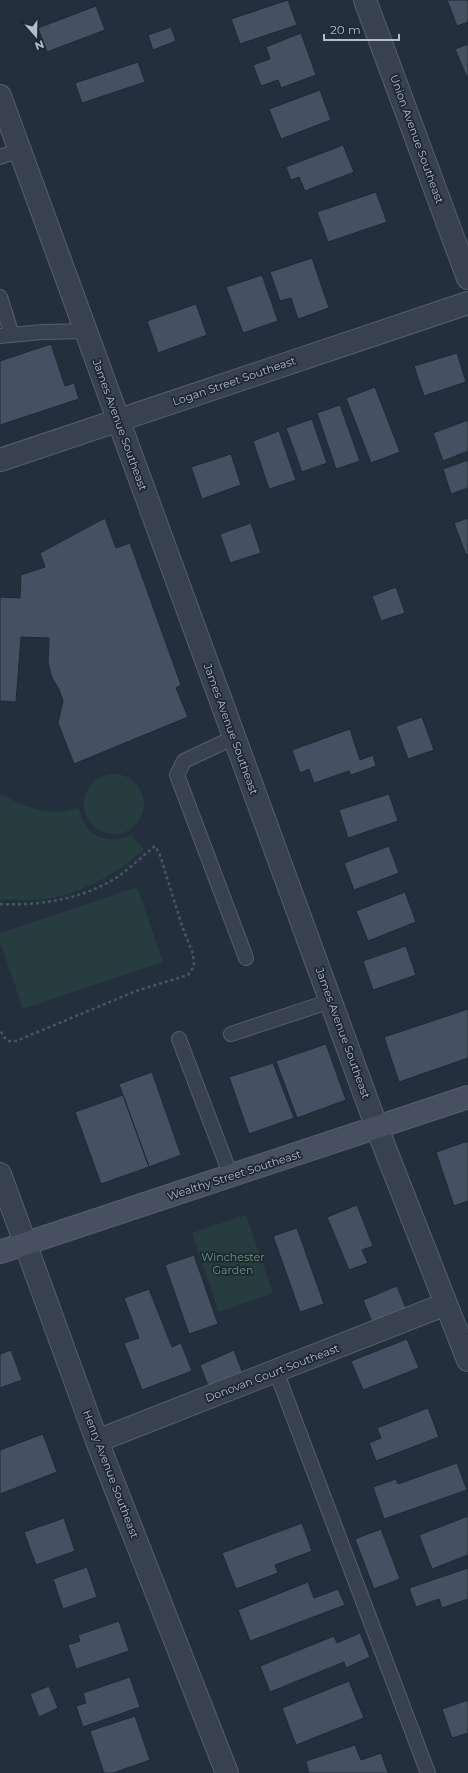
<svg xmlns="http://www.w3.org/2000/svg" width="468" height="1773" font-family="Montserrat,sans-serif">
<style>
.green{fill:#263c3f}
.building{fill:#455162;stroke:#1f2835}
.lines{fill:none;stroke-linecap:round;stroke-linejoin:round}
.lane-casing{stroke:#565f6c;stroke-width:16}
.street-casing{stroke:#565f6c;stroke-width:24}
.secondary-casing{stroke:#565f6c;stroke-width:24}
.path{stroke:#44595c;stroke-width:2.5;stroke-dasharray:3 3;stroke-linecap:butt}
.lane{stroke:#38414e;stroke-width:14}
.street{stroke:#38414e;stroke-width:22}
.secondary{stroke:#465061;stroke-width:22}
.labels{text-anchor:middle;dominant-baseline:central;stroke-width:3.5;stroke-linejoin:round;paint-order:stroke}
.street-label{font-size:11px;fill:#b4bcc9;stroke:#1d2633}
.park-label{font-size:11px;fill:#6b9a76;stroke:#1d2633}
</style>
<rect width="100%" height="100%" fill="#242f3e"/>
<path class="green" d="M84 804a30 30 0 1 1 60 0a30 30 0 1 1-60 0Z
M0 793C23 807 54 819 79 807 83 836 106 846 131 835L144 849C117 874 83 893 46 899 31 901 15 899 0 900Z
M137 887 163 962 23 1009 0 941V933Z
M246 1215 273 1293 219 1312 192 1233Z"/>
<path class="building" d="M288 0 297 25 240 44 231 19Z
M447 0H468V22L457 26Z
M96 6 105 30 47 52 38 28Z
M171 27 176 41 153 50 148 35Z
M301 33 316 75 281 88 278 80 261 86 253 65 270 59 266 47Z
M468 44V80L455 49Z
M138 62 145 82 82 103 75 83Z
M320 90 331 120 281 139 269 109Z
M343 145 354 172 305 191 299 177 291 180 286 167Z
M376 192 387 222 328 242 317 212Z
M312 258 329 308 298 319 291 298 280 301 270 272Z
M262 275 278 321 243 333 226 287Z
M196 304 207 335 158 353 147 321Z
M51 344 65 386 74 383 79 399 0 425V361Z
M457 353 466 382 424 396 414 366Z
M375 387 400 452 371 463 346 398Z
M340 405 360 461 336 469 317 413Z
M312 419 327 463 302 472 286 428Z
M468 420V451L443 461 433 433Z
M279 431 296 480 269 489 253 441Z
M231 454 241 485 202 499 191 467Z
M468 460V488L451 494 443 469Z
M105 518 116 548 130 543 181 685 176 688 188 717 74 764 58 723 63 701 59 689 52 678 48 663 49 638 21 637 16 702 0 701V597L20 598 21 575 45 567 40 553Z
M468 518V554L466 555 454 523Z
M251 523 261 553 230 563 220 534Z
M396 587 405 613 381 621 372 596Z
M422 717 434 750 408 759 396 726Z
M350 729 360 760 373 755 376 766 351 775 349 771 314 783 309 769 300 773 292 750Z
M389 794 398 821 348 838 339 810Z
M389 846 399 873 354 890 344 863Z
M405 892 416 922 368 941 356 911Z
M406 946 416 975 373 990 363 961Z
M468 1009V1058L399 1082 384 1037Z
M326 1044 346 1100 297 1118 276 1061Z
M273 1063 294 1118 249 1134 229 1077Z
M152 1072 181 1155 149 1167 119 1084Z
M123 1095 149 1167 101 1184 75 1112Z
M468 1141V1201L454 1206 436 1152Z
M357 1205 373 1246 362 1250 368 1263 349 1270 327 1217Z
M297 1228 324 1304 300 1312 273 1236Z
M194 1255 218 1324 189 1334 165 1265Z
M397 1286 407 1311 373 1324 363 1300Z
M149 1289 172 1347 181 1343 192 1371 142 1390 124 1343 139 1338 124 1298Z
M407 1339 419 1368 363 1390 351 1361Z
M11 1350 22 1380 0 1388V1354Z
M234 1350 243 1374 209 1388 200 1365Z
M428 1408 439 1437 376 1461 369 1443 381 1438 377 1428Z
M43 1434 57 1472 0 1494V1450Z
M457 1463 467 1490 384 1519 373 1487 396 1479 398 1484Z
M468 1516V1555L432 1569 419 1535Z
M64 1518 75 1551 36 1565 24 1532Z
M302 1523 312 1551 275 1565 278 1573 236 1589 222 1553Z
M381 1529 400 1579 374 1589 355 1539Z
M87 1567 97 1597 63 1609 53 1579Z
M468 1568V1599L442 1608 439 1599 416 1607 409 1588Z
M308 1582 314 1598 338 1589 345 1605 250 1641 238 1610Z
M119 1621 129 1651 76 1669 68 1645 80 1641 78 1635Z
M360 1633 370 1657 346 1668 344 1662 270 1692 260 1666 334 1636 337 1643Z
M130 1677 140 1707 83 1727 76 1706 86 1703 83 1693Z
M349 1681 364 1718 296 1745 282 1708Z
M49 1686 58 1708 39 1717 30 1694Z
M468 1700V1733L452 1738 442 1709Z
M135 1716 150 1760 113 1773H104L90 1731Z
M355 1745 361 1760 381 1753 388 1773H309L306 1761Z"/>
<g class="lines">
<defs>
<path id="lane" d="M0 157 20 150
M0 297 12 335
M0 336 42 332 86 331
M235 737 184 761 177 775 246 958
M231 1034 331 1001
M179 1039 231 1176
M276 1371 428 1773"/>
<path id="street" d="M365 0 468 278
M0 96 377 1128 468 1360
M0 460 468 303
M0 1174 97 1441 227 1773
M97 1441 446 1304"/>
<path id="secondary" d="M0 1252 468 1097"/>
</defs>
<use href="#lane" class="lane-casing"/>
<use href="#street" class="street-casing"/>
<use href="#secondary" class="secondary-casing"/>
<path class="path" d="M0 904C40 906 84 899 119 876 131 867 143 856 155 846L160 855 182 926 193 954 194 966 188 975 136 991 16 1041H8L3 1036 0 1029"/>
<use href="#lane" class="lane"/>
<use href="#street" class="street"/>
<use href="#secondary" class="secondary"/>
</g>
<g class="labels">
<g class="street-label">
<text transform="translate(417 139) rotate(70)">Union Avenue Southeast</text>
<text transform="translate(234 381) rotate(-19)">Logan Street Southeast</text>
<text transform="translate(120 425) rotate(70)">James Avenue Southeast</text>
<text transform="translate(231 729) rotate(70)">James Avenue Southeast</text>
<text transform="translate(343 1033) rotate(70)">James Avenue Southeast</text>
<text transform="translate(234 1175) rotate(-18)">Wealthy Street Southeast</text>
<text transform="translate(272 1373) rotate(-21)">Donovan Court Southeast</text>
<text transform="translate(111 1474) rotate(69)">Henry Avenue Southeast</text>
</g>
<g class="park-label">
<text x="233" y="1257">Winchester<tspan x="233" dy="13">Garden</tspan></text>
</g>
</g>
<g transform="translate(36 36) rotate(160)" stroke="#1d2633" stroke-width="3" paint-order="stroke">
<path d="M0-3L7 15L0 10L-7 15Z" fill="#b4bcc9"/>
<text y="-6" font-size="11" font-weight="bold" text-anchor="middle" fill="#b4bcc9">N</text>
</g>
<path d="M324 34v6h75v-6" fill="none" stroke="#b4bcc9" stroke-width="2"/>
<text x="330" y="34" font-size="12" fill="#b4bcc9" stroke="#1d2633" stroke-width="3" paint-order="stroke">20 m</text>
</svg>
